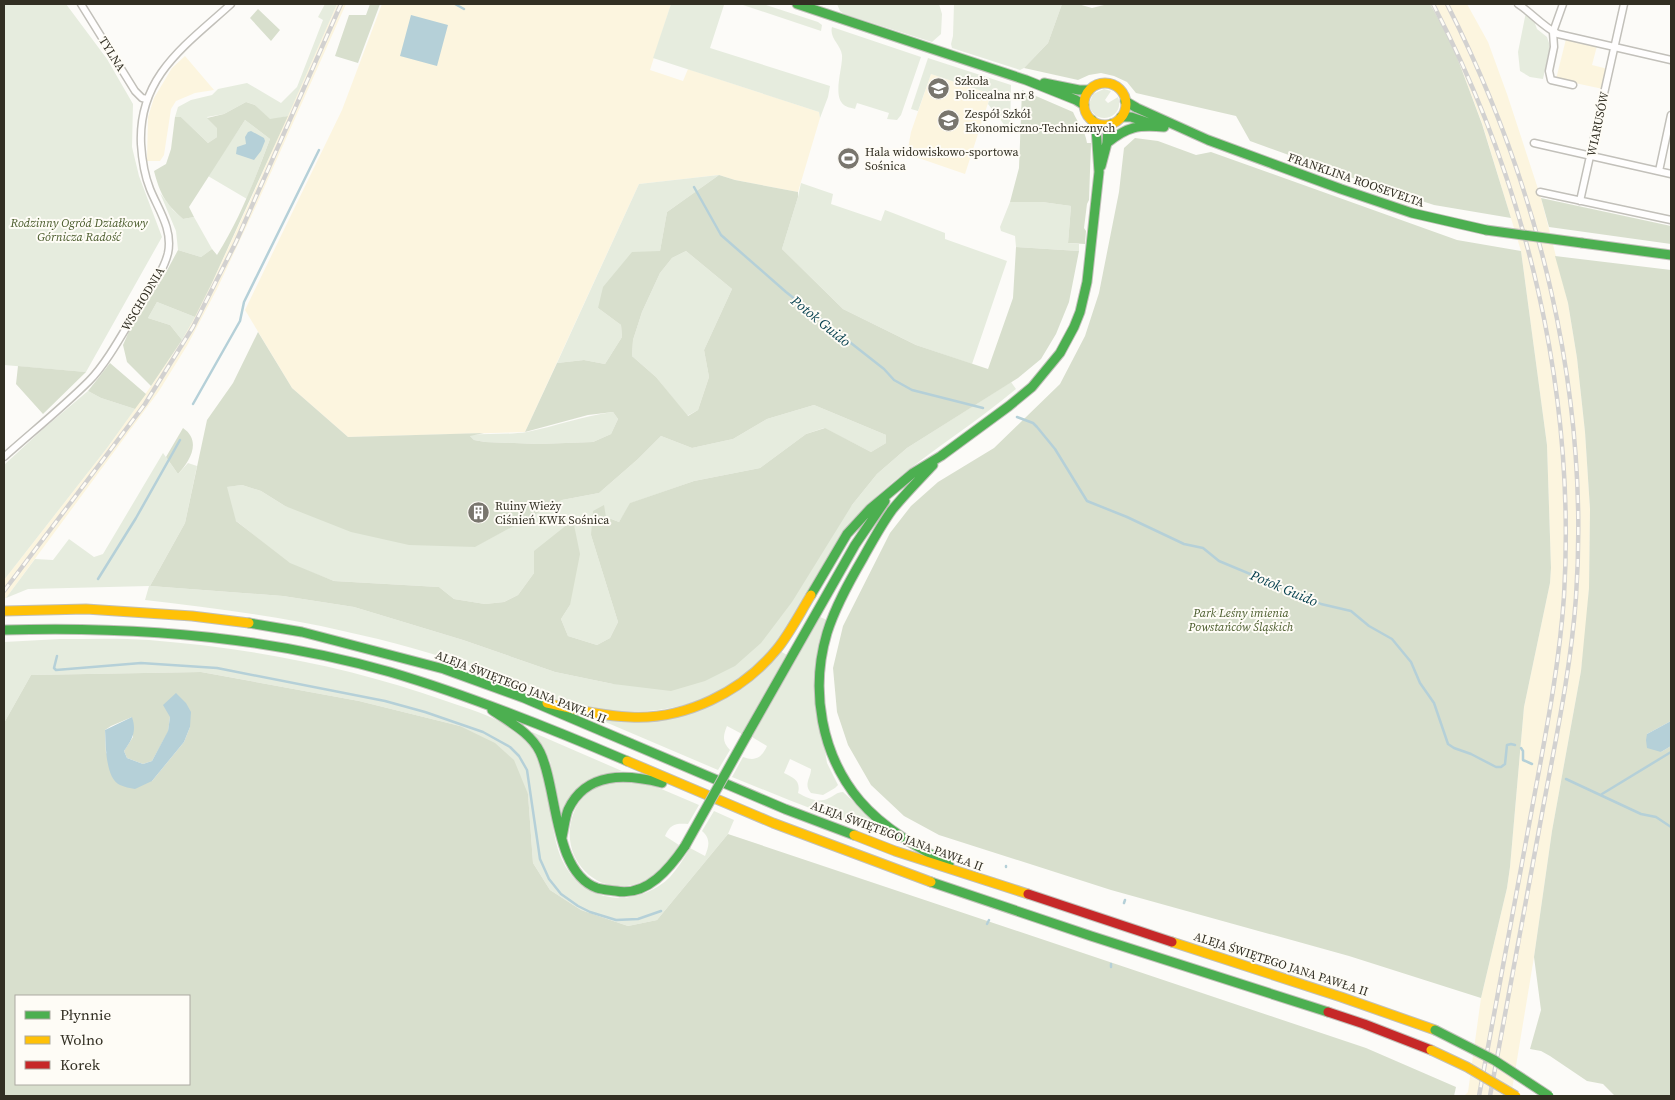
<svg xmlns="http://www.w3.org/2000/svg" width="1675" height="1100" font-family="'Source Serif 4',serif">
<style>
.built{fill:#fcf5df}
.green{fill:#e6ecde}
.forest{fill:#d8dfcd;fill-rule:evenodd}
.water{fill:#b5d0d8}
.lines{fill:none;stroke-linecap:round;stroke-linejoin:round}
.stream{stroke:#b5d0d8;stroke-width:2.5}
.street-casing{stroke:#c2c0ba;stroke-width:9}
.fast-casing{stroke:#c2c0ba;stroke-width:11}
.slow-casing{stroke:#c2c0ba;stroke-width:11}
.jam-casing{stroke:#c2c0ba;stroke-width:11}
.street{stroke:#fffefe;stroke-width:6}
.fast{stroke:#4caf50;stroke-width:9}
.slow{stroke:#ffc107;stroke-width:9}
.jam{stroke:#c62828;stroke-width:9}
.rail-casing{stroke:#d2d1d0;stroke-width:4.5}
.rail{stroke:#fefcf6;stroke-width:2.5;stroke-dasharray:8;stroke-linecap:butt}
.fast-bridge-casing{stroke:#c2c0ba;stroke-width:11;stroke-linecap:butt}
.slow-bridge-casing{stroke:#c2c0ba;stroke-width:11;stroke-linecap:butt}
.fast-bridge{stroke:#4caf50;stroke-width:9}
.slow-bridge{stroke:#ffc107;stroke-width:9}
.labels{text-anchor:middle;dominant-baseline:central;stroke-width:4;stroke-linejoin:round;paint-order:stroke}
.street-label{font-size:12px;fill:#322f23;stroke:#fefcf6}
.poi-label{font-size:12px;fill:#322f23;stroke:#fefcf6;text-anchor:start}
.park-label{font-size:12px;font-style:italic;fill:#495b2b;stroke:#fefcf6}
.water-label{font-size:14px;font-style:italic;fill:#023d4c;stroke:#fefcf6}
</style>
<rect width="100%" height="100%" fill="#fcfbf8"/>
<path class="built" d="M337 4H346L256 206 217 289 188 344 159 391 6 598H4V580L107 448 151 386 182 340 211 285 249 203Z
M382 4H671L650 70 683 81 688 69 819 112 820 118 798 192 735 180 719 175 639 184 525 432 348 437 292 388 245 310 342 110Z
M1430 4H1467L1488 42 1507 94 1541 198 1568 303 1577 358 1585 432 1590 509 1589 588 1586 629 1581 671 1552 831 1534 957 1511 1096H1464L1468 1092 1481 998 1507 888 1510 867 1524 707 1550 583 1551 568 1547 445 1521 251 1482 123 1451 41Z
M1566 39 1597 46 1592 65 1608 69 1603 89 1556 79Z
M185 56 214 90 195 93 176 101 171 109 164 155 160 161H147L148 117 154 98 172 68Z
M931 74 991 94 965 174 907 154 911 132Z"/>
<path class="green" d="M4 4H66L107 59 133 104 132 147 139 176 162 237 86 372 4 365Z
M325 4H337L288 116 270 120 255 105 246 102 224 114 207 117 217 127V137L208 143 181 117H175L178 107 191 100 212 95 218 89 247 83 281 103 297 87 323 20 318 17Z
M671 4H727L726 5H724L710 48 830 86 828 97 820 118 819 112 653 58Z
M740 4H763L818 22 822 25 821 31Z
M837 4H939L942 14 941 34 932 42 844 14 840 11Z
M954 4H1062L1048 43 1024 68 1020 70 952 48 951 44 953 36Z
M1526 12 1533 18 1537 29 1547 37 1550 46 1543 79 1530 77 1520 71 1518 52Z
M832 27 921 57 901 115 897 120 887 119 889 113 857 103 855 109C852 108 846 107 844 105 832 96 843 68 842 55 841 45 829 38 832 27Z
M928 58 1011 85 1010 132 988 104 991 94 931 74 918 111 911 109Z
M1104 89 1111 91 1105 100 1108 103 1118 97C1126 118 1094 128 1089 104L1093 94Z
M245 120 270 139 247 199 208 176Z
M719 175 667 212 660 251 598 308 621 325 622 337 605 364 584 360 557 363 639 184Z
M801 183 833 194 831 204 881 221 885 210 945 233V239L1007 261 972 364 916 345 843 309 782 249 798 197Z
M160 193 173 210 183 219 194 217 212 249 201 257 178 250 176 231Z
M1010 202H1042L1071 206 1068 243 1079 244V251L1016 247 1015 236 1001 231 1000 227Z
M686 251 732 289 704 350 709 377 698 410 687 416 656 377 632 356 633 340 642 312 660 273 672 258Z
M157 302 195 317 182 340 170 325 148 318Z
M1011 382 1016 389C977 422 933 449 893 482 879 494 864 507 853 521 847 529 842 539 837 547 808 593 781 651 735 682 684 716 621 718 563 701 535 693 508 680 481 670 436 654 390 641 343 631 278 616 211 608 145 600L149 586 28 589 6 598 35 559 53 560 69 539 94 557 103 554 163 453 178 474 188 463 197 466 185 523 150 586 283 596 354 607 463 640 555 672 613 684 852 505 877 474 907 448Z
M88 391 101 398 135 409 107 448 4 580V465L43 429Z
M814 405 886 435V443L871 452 824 428 806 434 760 468 694 481 631 503 619 522 606 517 591 535 618 622 610 638 597 645 568 636 561 619 570 605 534 551V573L518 595 504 602 485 604 454 599 439 587 334 581 290 564 235 520 226 487 242 485 261 491 285 506 474 547 562 500 599 493 638 459 661 436 692 448 733 439 767 419Z
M613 412 618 419 611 434 593 442 538 444 485 442 474 440 469 435C488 433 508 435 527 432 556 426 583 416 613 412Z
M820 617 827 620 821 637 825 751 827 763 838 785 835 788 823 795 811 793C803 784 811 778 811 769L790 759 784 773C794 778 801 781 798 793 808 798 818 804 829 798 834 796 837 792 843 792L898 842 789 800 732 777 743 757C756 762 762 757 767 746L752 737Z
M60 639C90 639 120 638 149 640 250 648 350 667 446 701 475 711 510 720 530 746 563 788 537 858 588 889 614 905 649 898 670 877 678 868 684 858 690 848L705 856C709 846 711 839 702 831L714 811 734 820 728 834 657 920 628 926 581 910 550 890 533 863 528 794 460 726 359 701 201 672 31 675 4 723V642Z
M780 651 787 655 742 734 727 726C723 736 722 742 730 750L718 770 596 718 703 708C736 694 757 677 780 651Z
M532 732 622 771C590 776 573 786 562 817L550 761 545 752 532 734Z
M630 781 652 785 699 805 688 824C676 823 670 824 665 836L679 845C672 856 663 868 652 876 608 907 554 863 574 812 579 798 593 787 607 783 614 781 623 781 630 781Z"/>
<path class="forest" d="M370 4H380L358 63 335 56 349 15H366Z
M1062 4H1078L1092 8 1108 4H1430L1451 41 1482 124 1511 218 1434 205 1364 182 1250 141 1236 116 1136 93 1127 82 1114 76 1101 73 1089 75 1078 80 1024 68 1048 43Z
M258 9 280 30 271 41 250 18Z
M1022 90 1073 112C1078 124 1085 129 1087 143H1091L1089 200 1087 204 1084 228 1086 231 1085 244 1068 243 1071 206 1042 202H1010L1019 168Z
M246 102 255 105 270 119 288 116 211 285 195 317 157 302 148 318 170 325 182 340 151 386 127 362 123 345 130 329 164 276 178 250 201 257 212 249 217 255C240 219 255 179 270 139L245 120 189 207 194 217 183 219C165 203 160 194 154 171L166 164 171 149 175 117H181L208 143 217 137V128L207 118 224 114Z
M1135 138 1158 141 1196 155 1211 152 1457 240 1521 251 1547 445 1551 568 1550 583 1524 707 1510 867 1507 888 1481 998 1349 956 1111 890 939 835 904 816 871 785 848 745 837 712 833 668 843 626 890 533 911 506 938 482 994 448 1060 384 1085 336 1099 293 1119 192 1124 148Z
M719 175 735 180 798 192V197L782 249 843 309 916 345 988 369 1013 298 1016 247 1079 251 1069 302 1056 334 1041 359 1018 378 907 448 877 474 852 505 792 602 761 643 735 666 705 681 671 691 613 684 555 672 463 640 354 607 283 596 150 586 185 523 207 420 233 383 258 332 292 388 348 437 484 433 470 436 474 440 485 442 538 444 593 442 611 434 618 419 613 412 588 415 525 432 557 363 584 360 605 364 622 337 621 325 598 308 603 287 632 252 660 251 667 212ZM686 251 732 289 704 350 709 377 698 410 688 416 656 377 632 356 633 340 642 312 660 273 672 258ZM814 405 886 435V443L871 452 825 428 806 434 760 468 694 481 630 503 619 522 606 517 604 505 593 511 591 535 618 622 610 638 597 645 568 636 561 619 570 605 580 554 573 520 534 551V573L518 595 504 602 485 604 454 599 439 587 334 581 290 563 236 521 227 487 242 485 261 491 285 506 351 532 409 545 475 547 562 500 599 493 638 459 661 436 692 448 733 439 767 419Z
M1541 198 1671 226V244L1549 227Z
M1555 256 1671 270V721L1647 734 1661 752 1671 746V1096H1615L1603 1084 1587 1081 1550 1056 1541 1051 1530 1049 1541 1010 1534 957 1552 831 1581 671 1589 588 1590 509 1585 432 1577 358 1568 303Z
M110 363 146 394 135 409 101 398 88 391Z
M18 366 86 372 43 414 16 384Z
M183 428C202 441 190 461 178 474L166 457Z
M201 672 359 701 460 726 495 743 514 760 528 794 533 863 550 890 581 910 628 926 657 920 728 834 1366 1048 1456 1087 1454 1096H4V723L31 675ZM132 717 133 737 124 751 127 758 143 764 152 761 168 732 170 717 190 727 184 742 152 781 106 753 105 730 111 726ZM16 996H189V1084H16Z"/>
<path class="water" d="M411 15 448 25 437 66 400 56Z
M251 131 264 138 265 141 261 151 254 160 236 154 237 147 246 144 245 137 248 132Z
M176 693 186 703 191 712 190 727 184 742 152 781 135 789C130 788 124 787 120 785 105 778 106 745 105 730L132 717C137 732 132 739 124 751L127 758 143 764 152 761 168 731 170 717 163 705Z
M1671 721V746L1661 752 1647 748 1646 740 1647 734Z"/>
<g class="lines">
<path class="stream" d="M455 4 464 9
M694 187 721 235 786 292 884 369 894 380 912 390 983 408
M193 404 240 321 244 302 319 150
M1017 417 1033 423 1037 427 1055 449 1087 501 1127 517 1184 544 1203 548 1219 561 1274 584 1299 593 1321 604 1351 611 1369 626 1392 639 1411 662 1420 683 1434 703 1448 744 1454 748 1471 754 1496 767H1501L1505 764 1507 745 1511 744 1515 745
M98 579 136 518 180 440
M57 656 54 668 56 670 141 663 217 668 385 701 425 712 483 732 510 747 519 756 527 770 540 859 549 879 561 894 578 906 590 912 616 920 638 919 661 911
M1521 748 1523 751V760L1532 764
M1566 779 1641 814 1656 817 1671 827
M1602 794 1671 752
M1006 867V866
M1124 903 1125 900
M987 924 989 920
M1111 967V964"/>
<defs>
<path id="street" d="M81 4 135 91 142 98 147 99
M1518 4C1532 13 1543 27 1558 34L1671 60
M1563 4 1553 32 1554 47 1549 71 1551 80 1573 85
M1534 143 1671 174
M1659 171 1671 115
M1540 192 1671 220
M1580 201 1624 4
M4 457C32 432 62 408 89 381 108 362 126 327 141 303 151 288 164 270 168 253 173 229 158 209 150 189 144 174 142 160 141 144 138 76 186 45 231 4"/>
<path id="fast" d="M797 4 1026 80 1076 100 1084 105
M1044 83 1079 90H1089
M1125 101 1137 108 1208 140 1341 189 1412 213 1486 230
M1121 117H1131L1155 125
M1107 143C1128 126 1138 125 1164 127
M1101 166 1107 143 1108 128 1111 124
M1582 243 1671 255
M933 465C919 480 905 494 892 510 881 525 872 542 863 558 849 582 835 607 827 633 810 690 821 755 860 801 884 829 917 847 949 864
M811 595 847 534 870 509 913 473 941 456 1009 406 1032 387 1060 353 1074 327 1080 312 1087 282 1099 172 1096 128 1092 120
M249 623 302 632 444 669 524 698 785 809 854 835
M4 630C134 626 264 636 390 672 471 696 550 728 627 761
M492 710C509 722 531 733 540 752 558 789 553 872 597 888 603 890 610 890 616 891 647 897 670 868 685 846
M747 735 855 545 885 501
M562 837C564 828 565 818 568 810 586 771 627 774 662 783
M931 882 1091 936 1328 1012"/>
<path id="slow" d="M1084 104a21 21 0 1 1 42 0a21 21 0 1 1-42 0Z
M4 611 86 609 192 616 249 623
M547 703C574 709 602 716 630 717 685 720 742 692 777 649 790 633 800 613 811 595
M627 761 773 823 931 882
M854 835 895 851 1028 894
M1172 942 1341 997 1435 1030"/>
<path id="jam" d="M1028 894 1172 942
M1328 1012 1364 1024 1431 1050"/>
</defs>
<use href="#street" class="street-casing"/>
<use href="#fast" class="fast-casing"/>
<use href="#slow" class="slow-casing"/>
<use href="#jam" class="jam-casing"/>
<use href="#street" class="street"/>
<use href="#fast" class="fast"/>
<use href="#slow" class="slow"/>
<use href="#jam" class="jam"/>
<defs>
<path id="rail" d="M1433 4C1527 185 1576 392 1564 596 1559 670 1544 742 1531 814 1514 908 1496 1002 1479 1096
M1447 4C1539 185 1590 393 1576 597 1571 668 1556 738 1543 808 1526 904 1508 1000 1490 1096
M4 591 145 404 193 327 236 242 341 4"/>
</defs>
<use href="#rail" class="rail-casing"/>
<use href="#rail" class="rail"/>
<defs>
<path id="fast-bridge" d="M1486 230 1582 243
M685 846 747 735
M1435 1030 1494 1060 1549 1096"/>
<path id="slow-bridge" d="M1431 1050 1467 1067 1516 1096"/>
</defs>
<use href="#fast-bridge" class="fast-bridge-casing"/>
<use href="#slow-bridge" class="slow-bridge-casing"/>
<use href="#fast-bridge" class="fast-bridge"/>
<use href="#slow-bridge" class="slow-bridge"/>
</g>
<defs>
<symbol id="school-disc" viewBox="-11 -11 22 22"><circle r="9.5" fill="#79766e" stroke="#fefcf6"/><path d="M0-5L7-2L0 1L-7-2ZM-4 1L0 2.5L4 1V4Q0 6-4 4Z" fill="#fff"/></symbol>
<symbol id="stadium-disc" viewBox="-11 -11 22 22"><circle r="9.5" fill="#79766e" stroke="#fefcf6"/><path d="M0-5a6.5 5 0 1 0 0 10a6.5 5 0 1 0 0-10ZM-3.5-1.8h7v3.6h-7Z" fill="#fff"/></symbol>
<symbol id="building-disc" viewBox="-11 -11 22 22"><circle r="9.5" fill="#79766e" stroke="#fefcf6"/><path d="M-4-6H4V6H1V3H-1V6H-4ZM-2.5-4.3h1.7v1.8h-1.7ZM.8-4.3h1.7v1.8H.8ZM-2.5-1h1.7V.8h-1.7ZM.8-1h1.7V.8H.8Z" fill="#fff"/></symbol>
</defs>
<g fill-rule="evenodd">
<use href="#school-disc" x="926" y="76" width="25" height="25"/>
<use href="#school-disc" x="936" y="108" width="25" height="25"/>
<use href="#stadium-disc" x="836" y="146" width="25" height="25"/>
<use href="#building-disc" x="466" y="500" width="25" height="25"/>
</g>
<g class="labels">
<g class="street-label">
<text transform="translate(112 54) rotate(58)">TYLNA</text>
<text transform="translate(1598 124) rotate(-78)">WIARUSÓW</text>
<text transform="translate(1356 180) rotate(19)">FRANKLINA ROOSEVELTA</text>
<text transform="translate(143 299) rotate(-59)">WSCHODNIA</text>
<text transform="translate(521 687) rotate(21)">ALEJA ŚWIĘTEGO JANA PAWŁA II</text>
<text transform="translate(897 836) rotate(20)">ALEJA ŚWIĘTEGO JANA PAWŁA II</text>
<text transform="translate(1281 964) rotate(18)">ALEJA ŚWIĘTEGO JANA PAWŁA II</text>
</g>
<g class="poi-label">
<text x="955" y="81">Szkoła<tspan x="955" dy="14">Policealna nr 8</tspan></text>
<text x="965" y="114">Zespół Szkół<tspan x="965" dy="14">Ekonomiczno-Technicznych</tspan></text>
<text x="865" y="152">Hala widowiskowo-sportowa<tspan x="865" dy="14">Sośnica</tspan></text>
<text x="495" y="506">Ruiny Wieży<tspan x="495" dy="14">Ciśnień KWK Sośnica</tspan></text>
</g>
<g class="park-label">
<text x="79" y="223">Rodzinny Ogród Działkowy<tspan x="79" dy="14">Górnicza Radość</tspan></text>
<text x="1241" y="613">Park Leśny imienia<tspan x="1241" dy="14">Powstańców Śląskich</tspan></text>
</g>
<g class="water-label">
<text transform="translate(821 321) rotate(39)">Potok Guido</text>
<text transform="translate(1284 588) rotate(23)">Potok Guido</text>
</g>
</g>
<rect width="1675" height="1100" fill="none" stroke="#322f23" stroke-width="10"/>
<rect x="15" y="995" width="175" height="90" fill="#fefcf6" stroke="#acaaa2"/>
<rect x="25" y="1011" width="25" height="8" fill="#4caf50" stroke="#acaaa2"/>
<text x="60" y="1020" font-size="15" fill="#322f23">Płynnie</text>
<rect x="25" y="1036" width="25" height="8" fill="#ffc107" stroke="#acaaa2"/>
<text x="60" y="1045" font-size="15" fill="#322f23">Wolno</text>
<rect x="25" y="1061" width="25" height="8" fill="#c62828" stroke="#acaaa2"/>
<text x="60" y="1070" font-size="15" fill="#322f23">Korek</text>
</svg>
